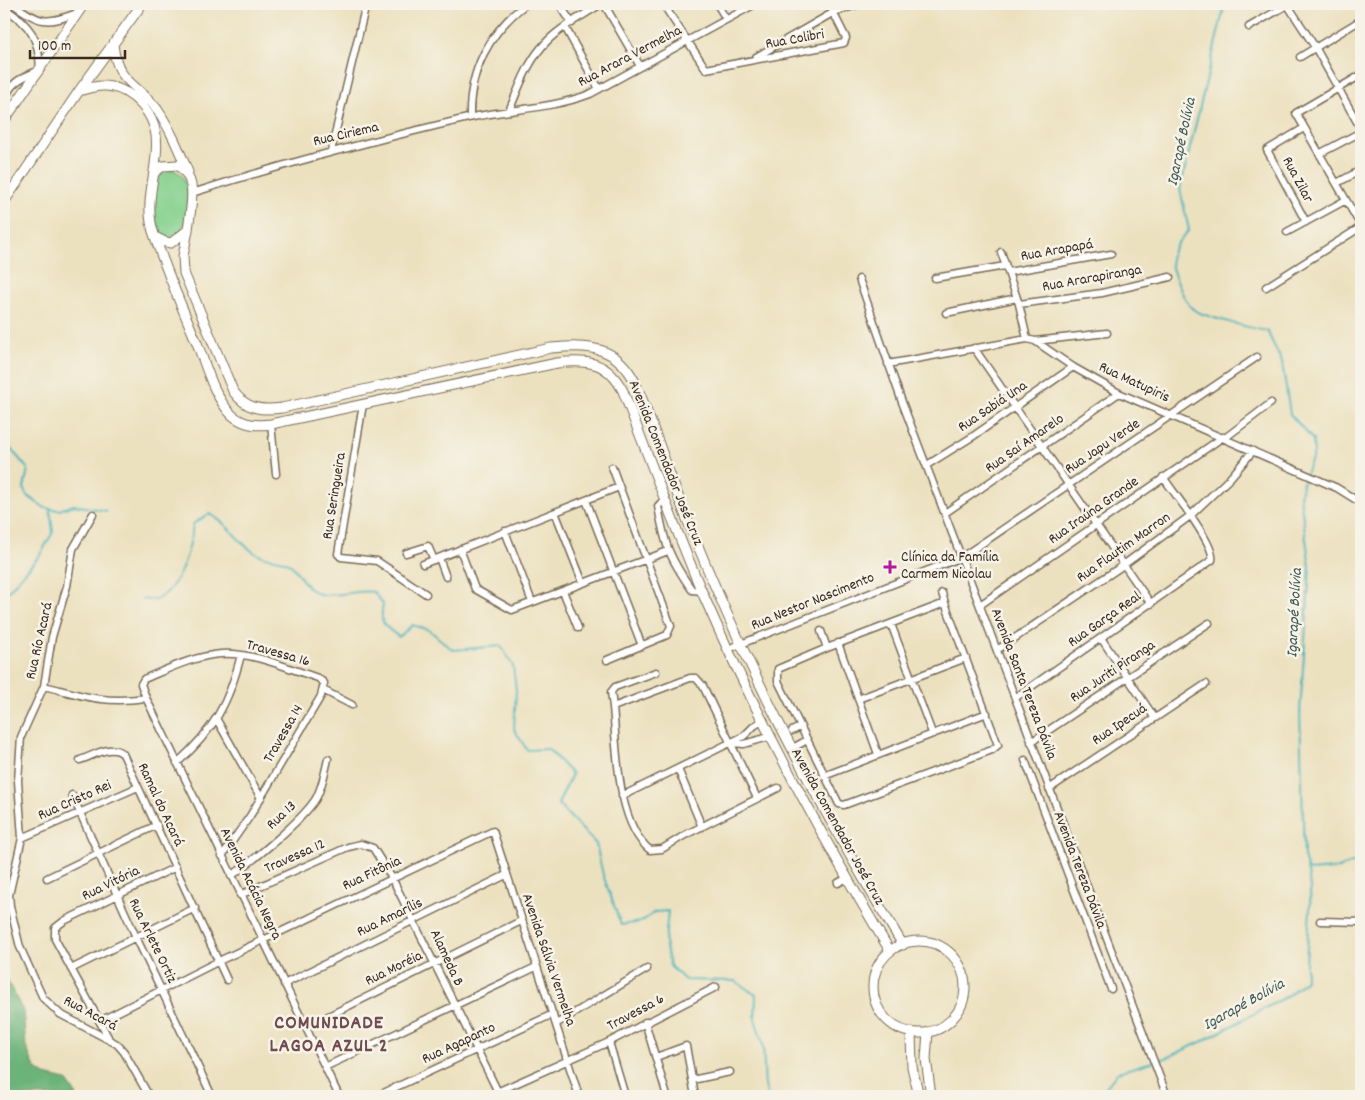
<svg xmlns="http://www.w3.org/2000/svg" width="1365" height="1100" font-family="Dekko,sans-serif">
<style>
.green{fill:#86d18e;stroke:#607e56}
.forest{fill:#6cb379;stroke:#546e4c}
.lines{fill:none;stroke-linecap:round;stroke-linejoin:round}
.stream{stroke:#42b2bb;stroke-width:2}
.street-casing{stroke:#796a56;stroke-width:9}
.secondary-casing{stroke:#796a56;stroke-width:11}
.street{stroke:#fff;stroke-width:6}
.secondary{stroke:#fff;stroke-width:9}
.poi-dot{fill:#b5179e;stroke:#f7f3e8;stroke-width:2}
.labels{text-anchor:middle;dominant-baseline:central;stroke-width:5;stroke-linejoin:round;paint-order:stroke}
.street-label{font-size:15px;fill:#3b2a1e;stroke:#f7f3e8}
.poi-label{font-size:15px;fill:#3b2a1e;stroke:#f7f3e8;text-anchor:start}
.water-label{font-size:16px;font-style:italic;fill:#3d5a55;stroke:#f7f3e8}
.district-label{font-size:20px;font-weight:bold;letter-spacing:1px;fill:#704d50;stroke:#f7f3e8}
</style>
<rect width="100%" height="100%" fill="#f7f3e8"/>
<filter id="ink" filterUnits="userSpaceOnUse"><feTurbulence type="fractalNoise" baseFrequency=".02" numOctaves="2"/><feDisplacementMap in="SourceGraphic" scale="10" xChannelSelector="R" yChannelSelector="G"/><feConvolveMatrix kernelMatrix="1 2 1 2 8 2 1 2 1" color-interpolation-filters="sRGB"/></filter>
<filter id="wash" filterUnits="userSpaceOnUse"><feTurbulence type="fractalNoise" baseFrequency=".0096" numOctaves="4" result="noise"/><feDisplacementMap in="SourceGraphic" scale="20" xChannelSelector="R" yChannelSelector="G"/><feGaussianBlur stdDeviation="1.12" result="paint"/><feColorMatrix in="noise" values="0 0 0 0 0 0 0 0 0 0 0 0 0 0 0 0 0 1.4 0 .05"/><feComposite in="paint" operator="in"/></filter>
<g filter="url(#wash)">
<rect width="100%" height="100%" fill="#ece1bf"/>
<path class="green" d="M167 170H174L181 174C193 194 189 222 175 240L162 237C152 221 148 181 167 170Z"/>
<path class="forest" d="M4 974 23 1011 26 1047 35 1068 45 1075 66 1080 77 1096H4Z"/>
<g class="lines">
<path class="stream" d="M4 441 28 469 24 488 26 495 45 508 59 510 74 505 107 511
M4 596 40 555 53 532 50 509
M142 599C146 599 153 601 157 599 180 589 191 546 193 524L209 514C227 521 237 542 255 553 266 560 282 557 291 565 301 575 305 590 320 594 336 598 356 589 374 592L383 604C379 624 384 626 399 637L412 625 429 630 453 650 501 646 513 666 516 691 514 729 527 750 548 749 572 774 558 804 596 844 603 875 621 925 641 922 655 912 668 911 665 942 670 966 685 980 735 981 756 995 755 1019 763 1045 765 1086 768 1096
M1308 871 1335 869 1352 863 1361 864
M1099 1096 1118 1072 1166 1058 1203 1041 1286 997 1306 980C1304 938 1318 898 1304 857L1300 712 1310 567 1300 497 1302 484 1314 453 1313 440 1290 414 1282 362 1267 331C1255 329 1200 316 1193 309 1185 303 1170 269 1171 259 1172 247 1181 239 1189 230L1180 189 1225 4"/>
</g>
</g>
<g filter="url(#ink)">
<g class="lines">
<defs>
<path id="street" d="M13 4C40 23 46 25 77 13
M559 4 572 23
M604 4 640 66
M663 4 706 69 844 43 846 38 829 4
M717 4 726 19
M1287 4 1315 47 1361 129
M4 8C31 25 39 38 40 70 22 77 8 83 4 103
M565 27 599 89
M1249 27 1289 4
M756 57 834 12 860 4
M1300 57 1361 20
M1361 75 1296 113 1361 226
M509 111C518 90 526 66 541 48 556 29 581 17 601 4
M470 117C469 71 489 32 526 4
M1304 128 1267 150 1306 222
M331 151 366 4
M1319 154 1361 132
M1337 183 1361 170
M192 193C283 164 374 140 468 118 509 109 551 109 590 94L755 4
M1287 232 1346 200
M1001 252 1019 304 1027 339
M1008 272 1111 254
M935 278 1005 266
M859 279 902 402 1167 1096
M1266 287 1361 227
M1019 304 1102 293 1170 277
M946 313 1017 298
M1035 341 1107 333
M974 348 1151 604
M888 364 1027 339 1035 341 1073 367 1119 393 1337 488 1361 503
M363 404 338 554 341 557 377 561 426 594
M271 424 276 474
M1225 438 1271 403
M927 465 972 437 1073 367
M665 499 658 506C665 546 669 557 692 590L702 591
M586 500 642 646
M555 512 583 583
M945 513 1119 393
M93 514 73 549 67 586 52 637 44 686 21 737 18 781 22 838 9 895 10 906 20 947 43 998 60 1014 117 1044 124 1052 149 1096
M505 531 532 602
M460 549 475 589 512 610 668 551
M406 553 428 546 434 560
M439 558 446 577
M423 564 619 487
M563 591 578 628
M942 593 945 603
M945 603 998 745 992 750 844 805 839 804 778 681V669L827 648Z
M980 605 1223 437
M891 624 932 733
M821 631 827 648
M1101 638 1154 717
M838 643 878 754
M728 649 962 557 1257 357
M997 650 1122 566 1190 516 1230 478 1253 451
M607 660 667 635 671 626 612 467
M44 686C85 696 102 704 146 698
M323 690 352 705
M1015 698 1212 560C1216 545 1173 492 1163 477
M858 699 966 658
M613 707 611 692 615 687 656 672
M217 720 261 798
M792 731 800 727
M1031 742 1209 623
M732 743 744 744 772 736
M793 748 807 740
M80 760C93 756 112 743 123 754L227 980
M1025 760 1111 989
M177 763C214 730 229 703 241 655
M678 769 702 827
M824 776 987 713
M1049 789 1206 684
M72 795 136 937 212 1096
M622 796 744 736 754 726 764 720
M757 798 703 686 696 678H690L613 707C617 747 616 823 650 850L662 849 685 835 778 788
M22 838 138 787
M222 856 250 816 321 696 324 683 318 678C287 668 253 652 221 654 194 656 168 669 144 679L141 684 146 698 339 1096
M231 876C253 861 301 821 315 800 322 789 325 772 328 759
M47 878 157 825
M838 883 847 878
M240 895 348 847 361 844 373 848 392 878 498 1092
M1320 921 1361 922
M71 969 195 908
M284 984 506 875
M100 1021 219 961 493 831 579 1096
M645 1022 667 1096
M556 1024 647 969
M306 1027 521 921
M108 1037 55 939V928L64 921 176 867
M609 1042 625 1096
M656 1057 686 1046 695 1096
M325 1067 536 967
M692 1080 730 1072
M377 1096 553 1014
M488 1096 609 1042 716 987"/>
<path id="secondary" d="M113 44C117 84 136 82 157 109 170 128 179 150 188 172
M79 91C99 84 115 83 133 97 183 137 135 187 155 237L165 242 171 243 188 230C190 209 200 178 177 165L163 166 154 173
M4 121 84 4
M4 202 79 91 142 4
M188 230 183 256 184 273 233 391C246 409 261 411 282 408L551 348C589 345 617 345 636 384 656 432 671 481 691 529 749 673 822 813 903 945
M155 237C167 273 182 308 197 343 206 366 214 397 232 415 244 425 256 426 271 424L557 363C588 359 608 362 623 391 649 458 674 526 702 592 756 716 821 836 890 951
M873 987a46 46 0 1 1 92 0a46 46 0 1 1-92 0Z
M928 1032 926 1059 931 1096
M911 1033 912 1067 919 1096"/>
</defs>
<use href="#street" class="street-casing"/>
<use href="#secondary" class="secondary-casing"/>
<use href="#street" class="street"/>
<use href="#secondary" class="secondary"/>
</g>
</g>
<path class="poi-dot" d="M887.5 559.5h5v5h5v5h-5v5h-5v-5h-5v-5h5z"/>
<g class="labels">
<g class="street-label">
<text transform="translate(795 40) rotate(-10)">Rua Colibri</text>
<text transform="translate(630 57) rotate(-28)">Rua Arara Vermelha</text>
<text transform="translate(346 135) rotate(-13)">Rua Ciriema</text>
<text transform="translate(1297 180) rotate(62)">Rua Zilar</text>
<text transform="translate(1057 251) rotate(-10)">Rua Arapapá</text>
<text transform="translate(1092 279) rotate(-10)">Rua Ararapiranga</text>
<text transform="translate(1134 383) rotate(25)">Rua Matupiris</text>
<text transform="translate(993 407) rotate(-34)">Rua Sabiá Una</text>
<text transform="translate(1025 444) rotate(-35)">Rua Saí Amarelo</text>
<text transform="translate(1103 447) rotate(-34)">Rua Japu Verde</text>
<text transform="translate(665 463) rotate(68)">Avenida Comendador José Cruz</text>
<text transform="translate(335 496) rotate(-81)">Rua Seringueira</text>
<text transform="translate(1094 511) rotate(-35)">Rua Iraúna Grande</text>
<text transform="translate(1124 548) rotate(-35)">Rua Flautim Marron</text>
<text transform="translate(813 602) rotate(-22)">Rua Nestor Nascimento</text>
<text transform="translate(1105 620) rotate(-35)">Rua Garça Real</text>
<text transform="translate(40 641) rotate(-77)">Rua Río Acará</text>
<text transform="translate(278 654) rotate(16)">Travessa 16</text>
<text transform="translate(1113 672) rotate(-34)">Rua Juriti Piranga</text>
<text transform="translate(1023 684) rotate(69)">Avenida Santa Tereza Dávila</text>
<text transform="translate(1120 725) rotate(-34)">Rua Ipecuá</text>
<text transform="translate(284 734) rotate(-60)">Travessa 14</text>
<text transform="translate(75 801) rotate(-24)">Rua Cristo Rei</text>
<text transform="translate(160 805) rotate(65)">Ramal do Acará</text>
<text transform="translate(282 816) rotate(-43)">Rua 13</text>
<text transform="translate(837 827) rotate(61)">Avenida Comendador José Cruz</text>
<text transform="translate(295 857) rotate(-24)">Travessa 12</text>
<text transform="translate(1079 870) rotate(69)">Avenida Tereza Dávila</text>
<text transform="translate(372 874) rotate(-25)">Rua Fitônia</text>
<text transform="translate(111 884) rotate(-26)">Rua Vitória</text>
<text transform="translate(250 884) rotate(64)">Avenida Acácia Negra</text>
<text transform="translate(390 918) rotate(-26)">Rua Amarílis</text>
<text transform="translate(152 941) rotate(64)">Rua Arlete Ortiz</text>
<text transform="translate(446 958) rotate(65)">Alameda B</text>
<text transform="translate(548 960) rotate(71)">Avenida Sálvia Vermelha</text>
<text transform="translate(394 969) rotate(-26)">Rua Moréia</text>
<text transform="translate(636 1013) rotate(-28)">Travessa 6</text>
<text transform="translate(90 1014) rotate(28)">Rua Acará</text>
<text transform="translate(459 1044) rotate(-25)">Rua Agapanto</text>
</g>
<g class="poi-label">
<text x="901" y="558">Clínica da Família<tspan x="901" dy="17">Carmem Nicolau</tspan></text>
</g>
<g class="water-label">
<text transform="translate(1182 142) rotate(-78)">Igarapé Bolívia</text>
<text transform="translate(1295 613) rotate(-87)">Igarapé Bolívia</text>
<text transform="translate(1244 1005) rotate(-29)">Igarapé Bolívia</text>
</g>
<g class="district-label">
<text x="329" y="1024">COMUNIDADE<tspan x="329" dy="23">LAGOA AZUL 2</tspan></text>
</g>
</g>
<rect width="1365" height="1100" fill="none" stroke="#f7f3e8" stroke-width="20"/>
<path d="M30 50v8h95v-8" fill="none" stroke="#3b2a1e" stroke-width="2.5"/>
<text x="38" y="50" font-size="15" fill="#3b2a1e" stroke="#f7f3e8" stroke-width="4" paint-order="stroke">100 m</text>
</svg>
